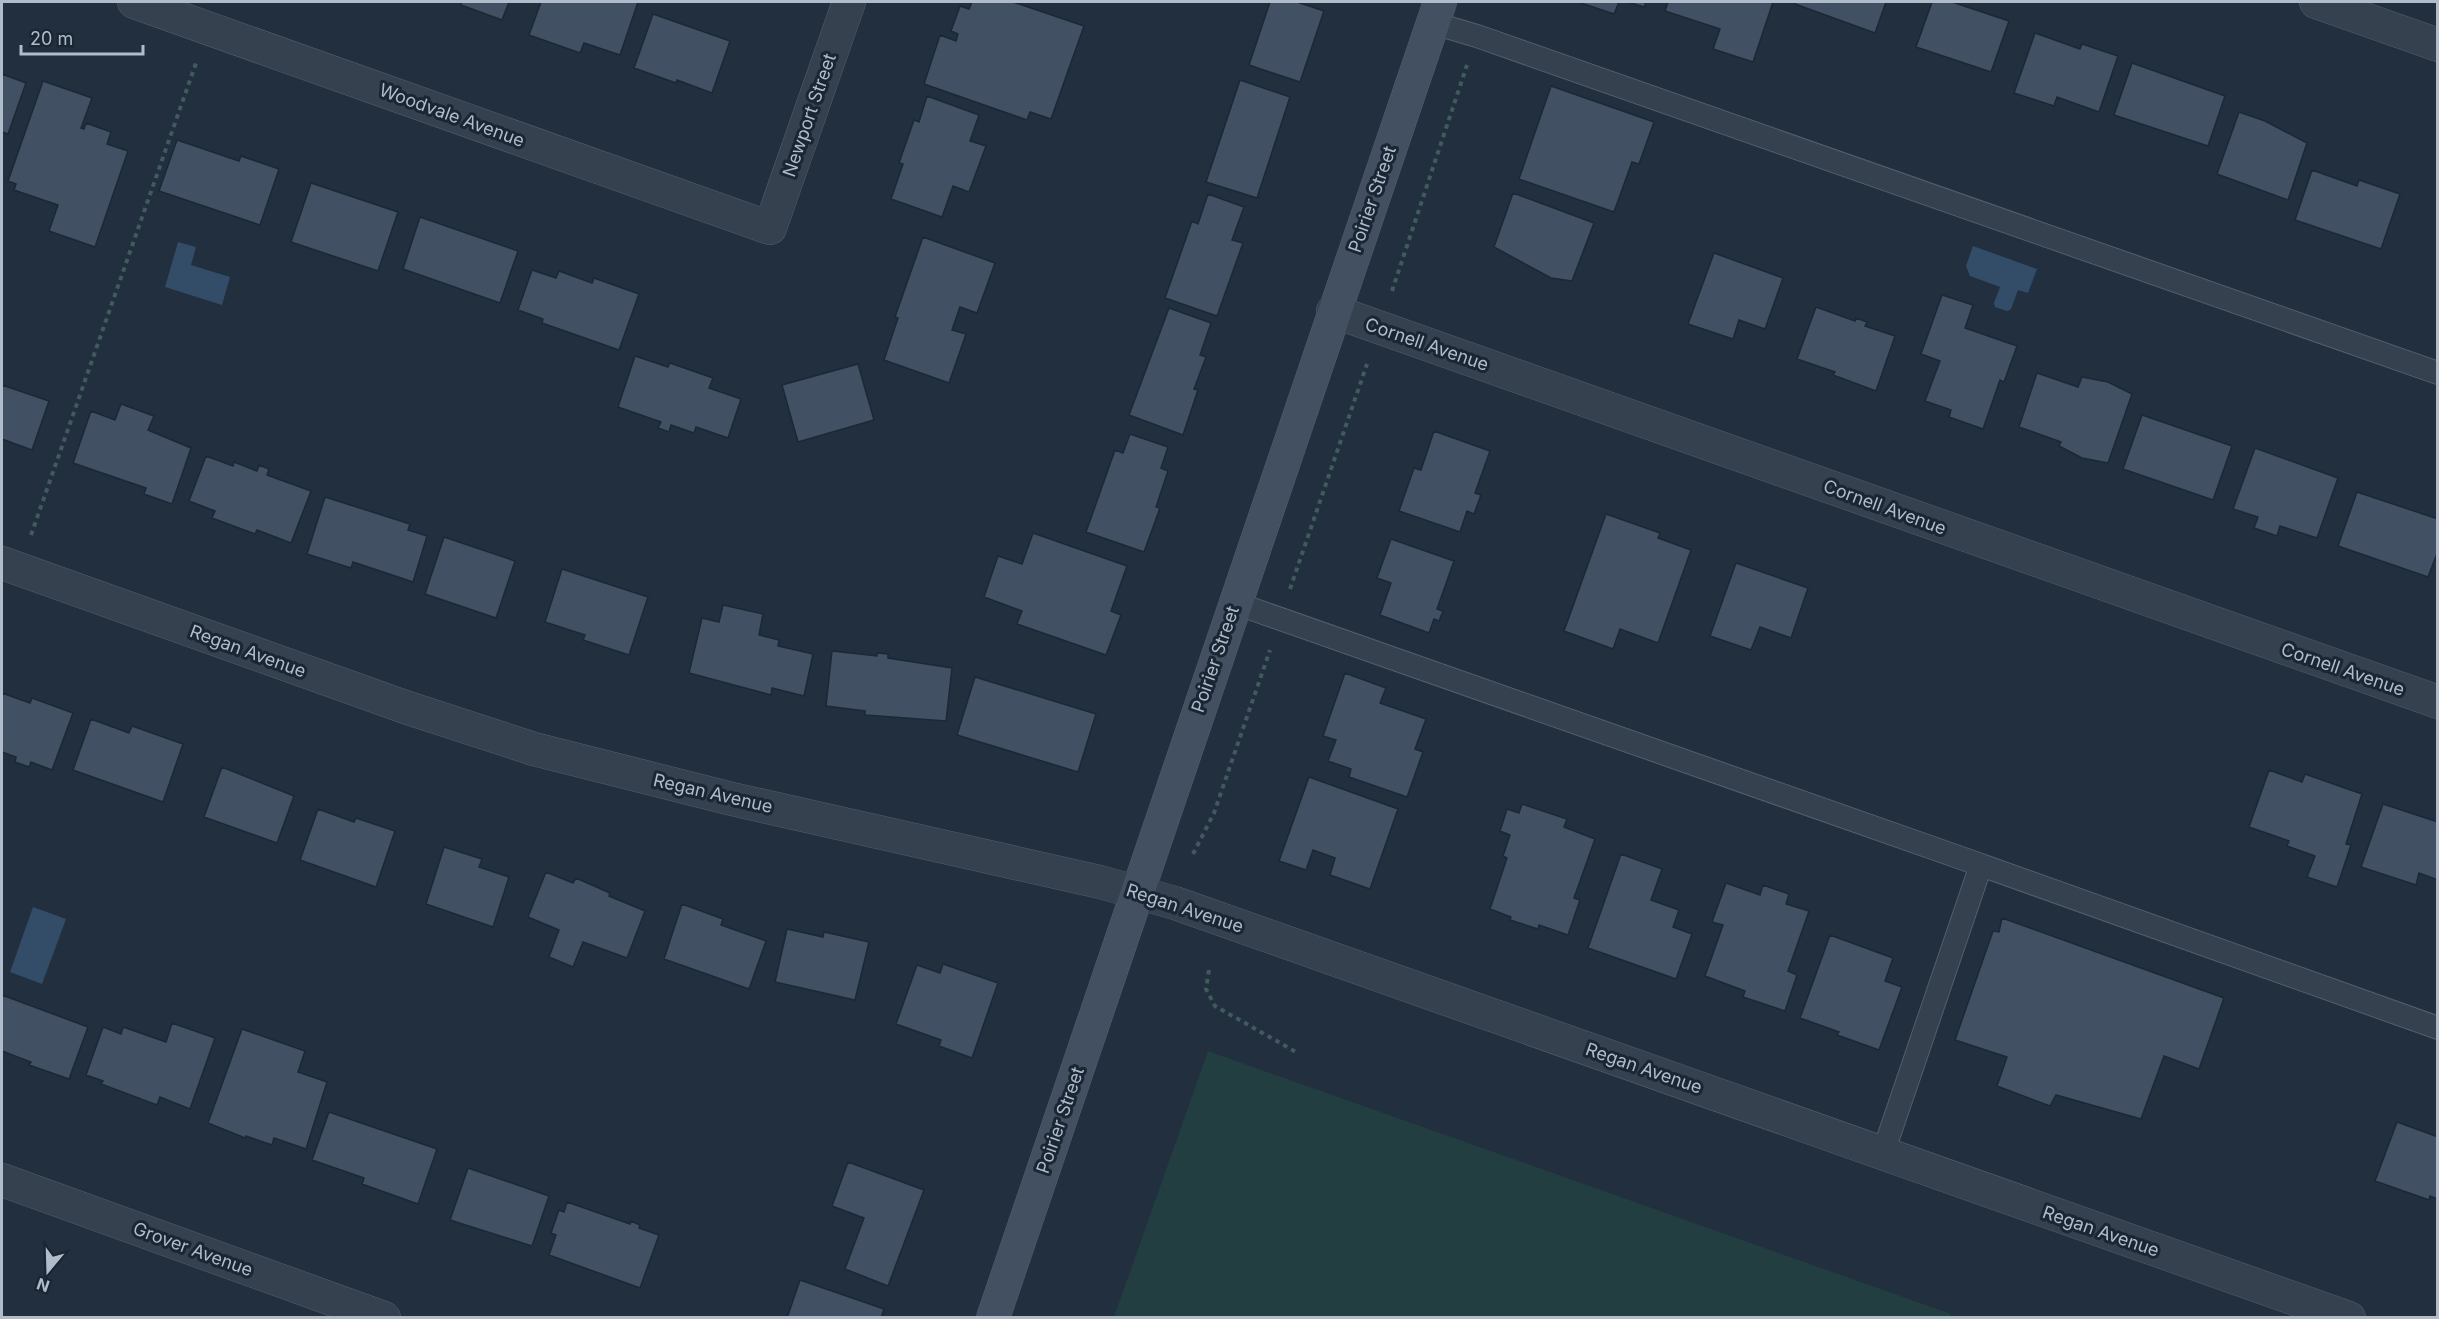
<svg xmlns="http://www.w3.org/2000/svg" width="2439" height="1319" font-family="Inter,sans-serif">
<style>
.green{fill:#233e40}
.water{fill:#334c68}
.building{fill:#415163;stroke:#1c2835;stroke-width:1.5}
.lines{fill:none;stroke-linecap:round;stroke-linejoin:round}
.lane-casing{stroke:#535f6c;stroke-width:24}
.street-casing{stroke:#535f6c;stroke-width:34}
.secondary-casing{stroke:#535f6c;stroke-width:34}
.path{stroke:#415b5d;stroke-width:4;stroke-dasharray:4.5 4.5;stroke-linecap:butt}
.lane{stroke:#35414f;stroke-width:22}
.street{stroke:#35414f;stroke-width:33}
.secondary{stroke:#435062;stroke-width:33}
.labels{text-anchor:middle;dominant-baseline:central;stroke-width:6;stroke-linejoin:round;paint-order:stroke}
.street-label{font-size:18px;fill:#b1bcca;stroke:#1a2633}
</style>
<rect width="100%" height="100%" fill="#212f3f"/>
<path class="green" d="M1208 1051 1951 1314 1950 1317H1114Z"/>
<path class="water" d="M178 242 196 247 191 265 230 277 222 305 165 287Z
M1973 246 2037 269 2028 293 2018 290 2011 309 2007 311 1995 307 1994 303 2000 287 1970 276 1966 266Z
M33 907 66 919 42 984 10 972Z"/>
<path class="building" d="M462 2H509L502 20 461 5Z
M541 2H638L620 55 584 43 580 53 529 35Z
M972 2H1013L1084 26 1051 119 1030 112 1027 120 924 84 940 35 956 41 958 34 951 31 960 6 969 9Z
M1270 2H1297L1324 11 1300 82 1249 65Z
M1578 2H1619L1614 14Z
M1628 2H1646L1644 7Z
M1668 2H1773L1753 62 1713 49 1720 29 1665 11Z
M1796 2H1886L1875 33 1795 4Z
M1932 2H1952L2009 21 1991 72 1916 47Z
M653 14 730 41 712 93 677 80 676 83 634 68Z
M2035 33 2080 49 2082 44 2118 56 2099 112 2057 97 2054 106 2014 93Z
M2132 63 2225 96 2208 146 2114 115Z
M2 74 26 83 8 134 2 132Z
M1240 80 1290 97 1257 198 1206 182Z
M43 81 92 98 81 128 84 129 86 123 111 132 107 144 128 151 95 247 49 231 58 205 14 190 16 184 8 181Z
M1551 86 1654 122 1639 164 1632 162 1614 212 1519 179Z
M927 96 979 115 970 141 986 146 969 192 953 186 942 217 891 199 903 164 899 163 914 120 919 122Z
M2239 112 2265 121 2307 143 2288 200 2217 174Z
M177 140 239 161 241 156 279 169 260 225 159 191Z
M2312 170 2357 186 2359 180 2400 194 2381 249 2295 220Z
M311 183 398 212 378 271 291 242Z
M1513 193 1594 223 1572 281 1551 278 1494 247Z
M1208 194 1244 207 1232 240 1243 243 1217 316 1165 298 1192 221 1198 224Z
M420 217 518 251 500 303 403 269Z
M923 237 995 263 977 313 960 307 952 330 966 334 949 383 884 360 898 318 895 317Z
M1714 253 1783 278 1765 329 1739 320 1733 339 1688 324Z
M532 270 556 278 559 271 592 283 594 278 639 294 619 350 542 323 543 319 518 310Z
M1942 295 1973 305 1965 328 2017 346 2004 382 2000 380 1983 429 1949 417 1951 410 1925 401 1940 361 1921 354Z
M1816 307 1855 321 1856 318 1867 322 1865 326 1895 336 1876 391 1833 375 1835 372 1797 359Z
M1169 308 1211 323 1200 355 1206 357 1194 389 1198 390 1183 435 1129 415Z
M635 356 668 367 670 363 713 378 709 388 741 399 728 438 696 427 694 433 671 425 669 432 658 428 661 422 618 407Z
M858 364 874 420 798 442 782 385Z
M2037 373 2078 387 2082 377 2108 382 2132 394 2108 463 2082 458 2059 446 2061 442 2019 427Z
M2 385 49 401 32 450 2 439Z
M121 404 154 416 148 430 191 448 172 504 144 494 146 488 73 463 91 411 115 420Z
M2142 415 2232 446 2213 500 2123 469Z
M1434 431 1490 451 1475 493 1481 495 1474 514 1467 511 1460 532 1399 511 1414 468 1421 470Z
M1130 434 1168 447 1161 468 1168 471 1156 507 1160 508 1144 552 1086 532 1115 450 1123 453Z
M2255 448 2338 478 2317 538 2280 526 2277 536 2254 528 2258 517 2233 509Z
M206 456 233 466 234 462 257 471 259 465 269 469 267 475 311 491 291 543 257 530 255 534 212 518 215 511 189 501Z
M2357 492 2438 519V551L2428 577 2338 546Z
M325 497 410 524 408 530 427 536 413 582 353 562 351 568 307 554Z
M1606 514 1660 533 1658 538 1691 550 1658 643 1620 629 1613 649 1564 631Z
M1033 533 1127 566 1111 611 1121 615 1106 655 1017 624 1022 611 984 597 998 556 1022 564Z
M444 537 515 561 496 618 425 594Z
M1391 539 1454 561 1437 609 1443 611 1439 621 1434 619 1429 633 1380 615 1391 583 1377 578Z
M1736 563 1808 588 1791 638 1760 627 1751 650 1710 636Z
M562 569 648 597 629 655 583 640 585 635 545 622Z
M723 605 763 614 759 635 779 640 778 646 813 654 804 696 772 688 771 695 689 673 702 618 719 622Z
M832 651 877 656V653L888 654V658L952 668 946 721 865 715V711L826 706Z
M1345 673 1386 688 1380 703 1426 719 1415 749 1423 752 1407 797 1349 777 1351 769 1328 761 1336 740 1323 736Z
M975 677 1096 714 1078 772 957 735Z
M2 693 30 703 32 698 73 713 52 770 31 762 29 767 15 762 16 757 2 752Z
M91 719 129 733 132 726 183 744 163 802 73 770Z
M222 767 294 796 277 843 204 817Z
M2269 770 2302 782 2305 774 2362 794 2346 844 2351 845 2337 887 2307 877 2315 856 2287 846 2289 841 2249 827Z
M1309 777 1398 809 1370 889 1330 875 1335 858 1313 850 1306 870 1279 861Z
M1522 804 1567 819 1564 827 1595 839 1574 898 1580 900 1568 935 1539 925 1538 929 1510 920 1511 917 1490 909 1507 858 1503 856 1510 835 1500 831 1507 809 1519 813Z
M2383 804 2438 822V880L2419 873 2416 885 2361 867Z
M318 809 354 822 356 818 395 831 376 887 300 860Z
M444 847 482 859 479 867 509 877 493 927 426 904Z
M1621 854 1662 869 1651 900 1679 910 1673 927 1692 934 1676 979 1588 948Z
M546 872 573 883 576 878 610 893 609 896 645 911 627 958 583 942 573 967 549 957 559 930 528 917Z
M1726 883 1760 895 1763 885 1789 894 1786 904 1809 911 1788 971 1797 975 1785 1011 1743 997 1745 991 1705 976 1723 925 1712 922Z
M682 904 723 919 721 925 766 941 749 989 664 959Z
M2002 918 2224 998 2199 1069 2164 1056 2141 1119 2056 1095 2050 1106 1997 1086 2007 1057 1955 1040 1993 931 1999 932Z
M787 929 823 937 824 932 869 942 855 1000 775 982Z
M1830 935 1893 958 1885 981 1902 987 1879 1050 1837 1035 1839 1032 1800 1018Z
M943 964 998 983 972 1058 939 1046 941 1040 896 1024 917 965 940 973Z
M2 995 88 1027 69 1079 29 1065 31 1062 2 1051Z
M172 1023 215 1038 190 1109 160 1097 157 1105 101 1084 103 1081 86 1075 103 1027 121 1034 123 1027 166 1042Z
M242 1029 305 1051 298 1072 327 1082 306 1149 274 1138 272 1145 246 1136 245 1138 208 1123Z
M329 1112 437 1149 418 1204 362 1184 364 1178 312 1160Z
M2397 1122 2438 1137V1199L2430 1196 2429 1200 2375 1181Z
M848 1162 924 1190 888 1286 845 1269 864 1218 832 1206Z
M468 1168 549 1196 532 1246 450 1220Z
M567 1202 630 1224 631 1221 640 1225 639 1228 659 1235 640 1288 549 1255 556 1235 551 1233 559 1210 564 1212Z
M800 1280 884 1309 881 1318H787Z"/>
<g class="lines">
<defs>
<path id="lane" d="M1433 23 1477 36 2438 373
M1235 603 1981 865
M1883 1153 1981 865 2438 1028"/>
<path id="street" d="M134 2 770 228 849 2
M2316 2 2438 45
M1333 311 2438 702
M2 563 405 707 534 749 732 799 1100 882 1175 903 2349 1318
M2 1180 384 1318"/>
<path id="secondary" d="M993 1318 1440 2"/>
</defs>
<use href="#lane" class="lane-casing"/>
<use href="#street" class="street-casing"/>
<use href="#secondary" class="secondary-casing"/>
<path class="path" d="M1392 291 1467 65
M31 535 196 63
M1290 589 1367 364
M1193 854 1214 813 1270 650
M1209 970 1206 989 1215 1006 1296 1052"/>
<use href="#lane" class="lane"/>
<use href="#street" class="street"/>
<use href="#secondary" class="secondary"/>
</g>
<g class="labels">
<g class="street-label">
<text transform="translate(452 115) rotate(20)">Woodvale Avenue</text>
<text transform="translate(809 115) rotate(-71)">Newport Street</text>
<text transform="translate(1372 199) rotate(-71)">Poirier Street</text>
<text transform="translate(1427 344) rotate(19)">Cornell Avenue</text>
<text transform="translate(1885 507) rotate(20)">Cornell Avenue</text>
<text transform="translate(248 651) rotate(20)">Regan Avenue</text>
<text transform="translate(1215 659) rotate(-71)">Poirier Street</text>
<text transform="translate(2343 669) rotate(19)">Cornell Avenue</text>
<text transform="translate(713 793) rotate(13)">Regan Avenue</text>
<text transform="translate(1185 908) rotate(18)">Regan Avenue</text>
<text transform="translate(1644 1068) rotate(19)">Regan Avenue</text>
<text transform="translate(1060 1120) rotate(-71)">Poirier Street</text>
<text transform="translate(2101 1231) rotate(19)">Regan Avenue</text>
<text transform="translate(193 1249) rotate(20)">Grover Avenue</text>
</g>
</g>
<rect width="2439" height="1319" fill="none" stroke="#b1bcca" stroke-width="6"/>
<g transform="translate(48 1271) rotate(199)" stroke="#1a2633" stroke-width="4.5" paint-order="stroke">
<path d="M0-4.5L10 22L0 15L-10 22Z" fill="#b1bcca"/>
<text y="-9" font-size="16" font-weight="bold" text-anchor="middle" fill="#b1bcca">N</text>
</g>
<path d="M21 45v9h122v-9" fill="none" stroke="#b1bcca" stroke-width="3"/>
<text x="30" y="45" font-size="18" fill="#b1bcca" stroke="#1a2633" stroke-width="4.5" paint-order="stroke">20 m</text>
</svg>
